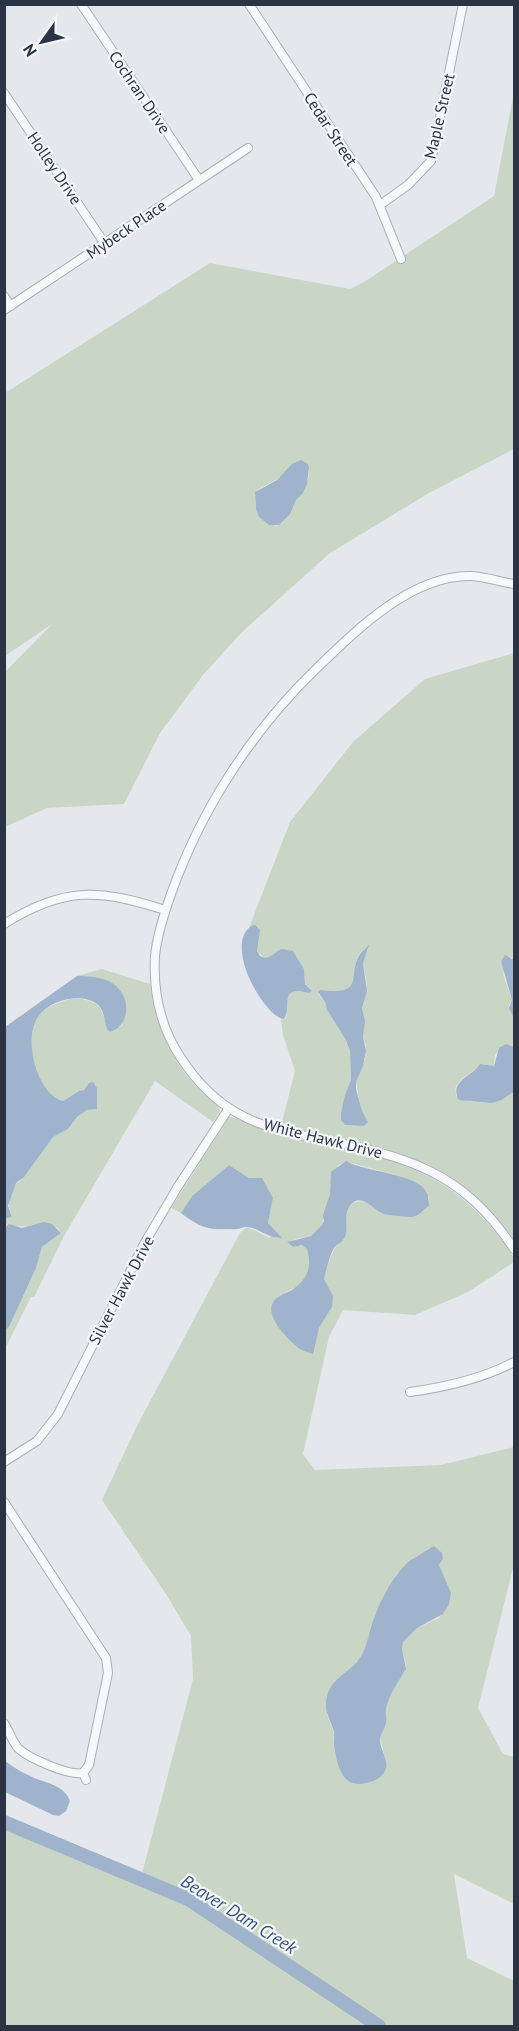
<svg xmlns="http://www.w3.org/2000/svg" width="519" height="2031" font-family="'PT Sans',sans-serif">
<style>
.green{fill:#c9d6c5;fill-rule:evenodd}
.water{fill:#9fb4cc}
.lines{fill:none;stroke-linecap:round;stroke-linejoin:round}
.river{stroke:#9fb4cc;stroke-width:14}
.street-casing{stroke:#a9aeb7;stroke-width:10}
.street{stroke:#f7f8fa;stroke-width:8}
.labels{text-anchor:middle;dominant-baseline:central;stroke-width:4.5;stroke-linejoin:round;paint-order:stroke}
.street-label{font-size:16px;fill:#2b3445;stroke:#f4f6f9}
.water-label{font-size:18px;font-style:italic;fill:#34527a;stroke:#f4f6f9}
</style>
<rect width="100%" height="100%" fill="#e4e7ec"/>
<path class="green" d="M514 92V449L429 493 330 553 242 632 203 675 160 733 124 804 47 808 5 827V672L52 624 5 656V393L210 263 350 289 364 282 494 196ZM309 468C310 482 304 488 297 499 289 510 289 517 277 526 258 523 252 507 257 490L279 478Z
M514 653V960L510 956 503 974 512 1000 509 1006 514 1019V1047L506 1044 495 1055 494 1066H486L484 1064C477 1068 460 1079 456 1086 455 1088 456 1093 456 1096L463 1101C490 1101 488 1109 514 1092V1240C455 1153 376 1145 281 1126L295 1071 283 1035 281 1020 286 1018C290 1001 280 987 309 993L311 989 305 984 304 969 293 951 276 952 272 956 263 957 257 951 259 927 256 925 249 928 290 822 353 742 425 679ZM368 946 363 963 367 984 362 1008 364 1017 363 1037 366 1046 365 1059 356 1082 364 1126 345 1125 341 1113 351 1080 350 1051 346 1040 327 1010 325 1002 318 994C327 992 343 994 351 988 359 981 347 960 368 946Z
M102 969 150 984C157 1032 178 1076 217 1105L220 1111 213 1122 155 1081 64 1236 34 1297H31L5 1349V1330L9 1327 36 1268 42 1247 61 1233 57 1227 6 1226 5 1228V1219L12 1217C7 1205 7 1188 20 1181L53 1137 68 1129 77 1117 87 1110 96 1109 89 1084 84 1090 79 1091 63 1101C35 1093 23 1040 38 1017 44 1007 59 1002 70 999 79 998 88 999 96 1004 105 1011 104 1023 110 1032L122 1025 125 999C112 979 100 976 77 976Z
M229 1117C237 1117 267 1132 278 1135 383 1157 451 1161 514 1258V1262L468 1292 415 1315 343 1310 329 1337 303 1454 315 1470 441 1465 514 1447V1564L478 1708 503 1754 514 1757V1904L454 1874 467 1958 514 1981V2026H5L4 1829 139 1885 193 1679 191 1636 166 1594 102 1500 138 1424 240 1233 247 1227 270 1238 268 1223 273 1198 249 1178 229 1165 192 1196 181 1213 171 1208ZM347 1162C364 1167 410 1176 420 1186 423 1189 426 1194 429 1197 427 1207 423 1214 414 1217L372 1206C363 1198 350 1200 347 1212 345 1220 349 1228 345 1235 342 1240 340 1242 336 1246 333 1249 324 1276 324 1280 325 1289 329 1299 332 1307L319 1328 297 1347C286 1334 268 1321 273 1302 287 1286 310 1290 310 1261 310 1254 308 1248 302 1245L292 1247 295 1239 311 1236 322 1225 330 1194V1186L338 1165ZM429 1548 451 1593 439 1618 417 1628 403 1642 402 1648 406 1665 405 1672 399 1678 389 1698 386 1709V1723L380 1738 386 1761 342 1775 333 1743 334 1733 327 1715V1699L331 1688 335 1681 349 1670 360 1658 367 1644 370 1629 395 1576 410 1561Z"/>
<path class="water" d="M301 460 308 464 309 468 307 484 303 493 296 500 290 514 279 525H269L259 517 256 509 255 492 277 480 292 464Z
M253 925H256L260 930 257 951 260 956C270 961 273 952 282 949L293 951 304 969 305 984 312 991 309 993C277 985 293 1007 284 1019 265 1018 221 943 253 925Z
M369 945 363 963 367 991 362 1008 365 1021 363 1037 366 1051 363 1066 356 1082V1089L362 1111 368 1122 364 1126 345 1125 341 1120V1113L345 1095 351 1080 350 1051 346 1040 327 1010 325 1002 318 992 320 990C375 997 338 968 369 945Z
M505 955 514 960V1019L509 1008 512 1000 501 961Z
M77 976C90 976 108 977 118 988 131 1001 129 1026 110 1032L107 1029C104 1020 105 1011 97 1004 81 992 49 1000 38 1017 23 1039 36 1093 63 1101L79 1091 84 1090 89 1083 93 1082 97 1088V1109L87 1110 77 1117 68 1129 53 1137 24 1177 16 1183 8 1206 12 1217 5 1219V1027Z
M506 1044 514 1047V1092C494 1105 495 1104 472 1101 466 1100 464 1102 458 1099 450 1080 472 1077 480 1064L494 1066 499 1048Z
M346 1161C364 1172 418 1173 427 1193 429 1197 428 1202 429 1206 423 1209 420 1217 411 1217 406 1217 388 1215 384 1214 372 1210 361 1190 349 1207 344 1215 348 1226 346 1234 344 1242 338 1243 334 1248 329 1257 327 1269 324 1279L333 1296 332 1307 319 1328 313 1354C307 1352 300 1350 296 1346 286 1337 265 1316 273 1302 276 1297 283 1294 288 1292 306 1283 313 1268 307 1249L302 1245 293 1247 287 1242 311 1236 322 1225 324 1221 323 1215 330 1194 331 1172Z
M229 1165 249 1178H262L273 1198 268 1223 282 1238C265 1238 258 1227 246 1227 243 1227 240 1229 237 1229 210 1230 203 1230 181 1213L192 1196Z
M44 1222 52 1224 61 1233 42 1247 36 1268 9 1327 5 1330V1228L9 1224 22 1228Z
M434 1546 442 1553 443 1559 439 1565 451 1593 449 1604 443 1614 417 1628 403 1642 402 1648 406 1669C398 1683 390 1692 386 1709 385 1713 387 1718 386 1723 385 1729 380 1734 380 1740 380 1750 390 1761 385 1771 381 1778 374 1782 366 1783 341 1789 337 1764 334 1745 333 1741 335 1736 334 1732 332 1723 326 1715 326 1706 326 1677 350 1675 361 1656 366 1647 368 1639 370 1630 378 1605 389 1581 407 1563 411 1559 417 1557 422 1553 427 1550 429 1548 434 1546Z
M5 1761C13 1767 21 1772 30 1776 44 1783 64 1784 70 1801L66 1811 59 1816 53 1815 5 1792Z"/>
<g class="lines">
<path class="river" d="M4 1822 188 1899 379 2026"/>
<defs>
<path id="street" d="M81 4 199 180
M249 4 376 197 401 259
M4 93 105 244
M380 205 408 185 431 161 463 4
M4 296 11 306
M4 310 248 148
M514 584C501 582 486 577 472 576 412 574 355 631 315 670 251 732 201 810 171 894 164 914 157 935 155 956 153 992 161 1028 181 1058 196 1081 215 1101 239 1114 264 1128 292 1133 320 1139 407 1157 462 1170 514 1249
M4 924C65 886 99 889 165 910
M410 1392C446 1387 482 1379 514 1362
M4 1462 37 1441 58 1414 144 1244 177 1188 229 1108
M4 1502 106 1658 108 1673 89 1765 83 1773 86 1780
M4 1723C9 1731 12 1741 18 1748 28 1758 69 1776 83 1773"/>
</defs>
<use href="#street" class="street-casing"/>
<use href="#street" class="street"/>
</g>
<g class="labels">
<g class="street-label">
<text transform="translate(140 92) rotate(56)">Cochran Drive</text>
<text transform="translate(439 116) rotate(-77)">Maple Street</text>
<text transform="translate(331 129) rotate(57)">Cedar Street</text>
<text transform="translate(55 168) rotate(56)">Holley Drive</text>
<text transform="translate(126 229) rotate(-34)">Mybeck Place</text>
<text transform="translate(323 1138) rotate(14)">White Hawk Drive</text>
<text transform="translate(121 1290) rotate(-62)">Silver Hawk Drive</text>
</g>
<g class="water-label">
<text transform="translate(239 1914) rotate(32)">Beaver Dam Creek</text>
</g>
</g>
<rect width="519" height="2031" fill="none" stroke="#2b3445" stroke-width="12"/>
<g transform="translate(42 42) rotate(236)" stroke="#f4f6f9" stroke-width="4.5" paint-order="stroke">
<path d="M0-4.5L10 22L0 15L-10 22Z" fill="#2b3445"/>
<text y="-9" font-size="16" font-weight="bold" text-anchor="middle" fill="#2b3445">N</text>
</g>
</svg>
